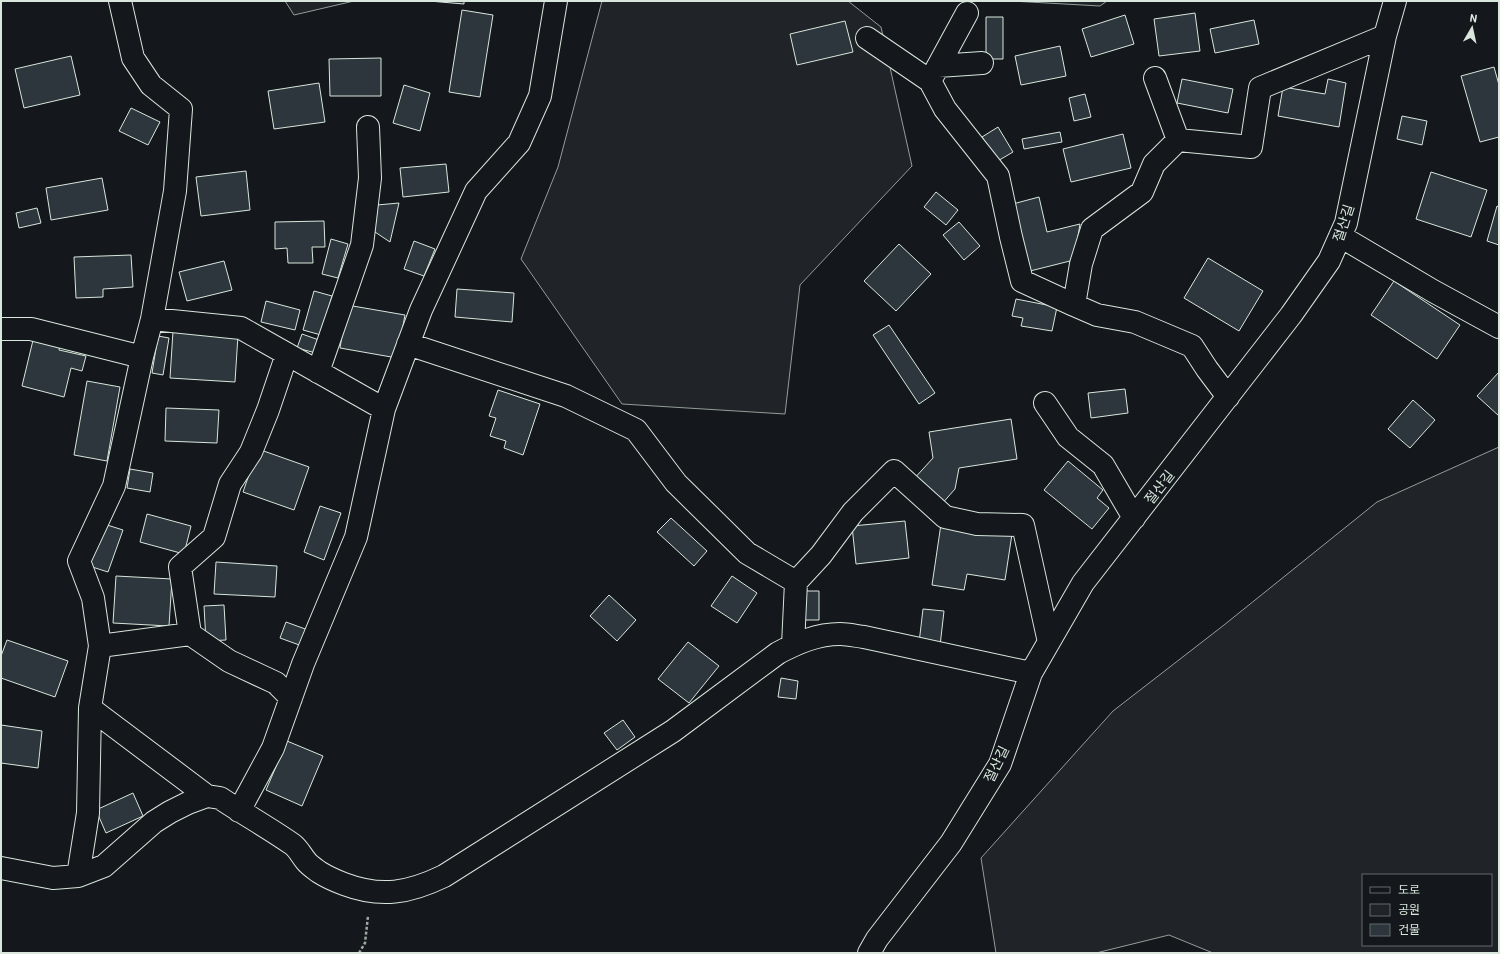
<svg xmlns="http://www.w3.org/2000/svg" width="1500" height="954" font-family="Barlow,'Noto Sans KR',sans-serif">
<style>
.green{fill:#202428;stroke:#939e99;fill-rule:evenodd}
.building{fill:#2c363c;stroke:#d8e6dc}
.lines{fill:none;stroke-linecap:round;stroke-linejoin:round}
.street-casing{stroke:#d8e6dc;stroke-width:24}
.path{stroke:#9da8a2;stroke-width:2.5;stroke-dasharray:3 2;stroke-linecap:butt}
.street{stroke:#14181c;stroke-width:22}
.labels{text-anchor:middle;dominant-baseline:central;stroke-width:3;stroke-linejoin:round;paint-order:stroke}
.street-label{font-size:14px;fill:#d8e6dc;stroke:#14181c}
</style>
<rect width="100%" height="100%" fill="#14181c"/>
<path class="green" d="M285 1H354L294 15Z
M602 1H848L881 27 912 166 800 285 785 414 622 404 521 259 558 167Z
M1011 1H1107L1100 6Z
M1499 447V953H1213L1169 935 1096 953H996L981 858 1113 711 1224 625 1377 502ZM1363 875H1491V945H1363Z"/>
<path class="building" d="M429 1H464V4Z
M462 10 493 15 480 97 449 92Z
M1195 13 1200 51 1159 56 1154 19Z
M1125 15 1134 44 1091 57 1082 29Z
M986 17H1003V59H986Z
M1254 20 1259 44 1215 53 1210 29Z
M845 21 853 52 797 65 790 34Z
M1060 46 1066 76 1021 85 1015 56Z
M71 56 80 95 24 108 15 69Z
M381 58V96H330L329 59Z
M1494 67 1499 85V137L1480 142 1461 76Z
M1182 79 1233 89 1228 113 1177 103Z
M1328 79 1346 83 1339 127 1278 116 1283 87 1325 94Z
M319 83 325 122 274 129 268 91Z
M404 85 430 93 420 131 393 123Z
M1085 94 1091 117 1074 121 1069 98Z
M131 108 160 122 148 145 119 131Z
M1402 116 1427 121 1422 145 1397 139Z
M998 127 1013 152 996 162 982 137Z
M1060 132 1062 142 1024 149 1022 139Z
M1123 134 1131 168 1071 182 1063 149Z
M446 164 449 192 403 197 400 168Z
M246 171 250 210 201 216 196 177Z
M1431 172 1487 190 1471 237 1416 219Z
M102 178 108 210 51 220 46 188Z
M936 192 958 210 946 225 924 207Z
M1039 197 1047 232 1080 224 1074 260 1026 272 1009 205Z
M399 203 390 242 372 230 377 205Z
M1497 206 1499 207V245L1487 241Z
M37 208 41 223 19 228 16 213Z
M324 221 325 247H312L313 263H288L287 248 275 249V222Z
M959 222 980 246 964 260 943 235Z
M331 239 348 244 338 278 322 274Z
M414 241 435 249 424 276 404 269Z
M899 244 931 274 896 311 864 281Z
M131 255 133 287 103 289V297L76 298 74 257Z
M1208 258 1263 291 1239 331 1184 298Z
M224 261 232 290 187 301 179 272Z
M1394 281 1460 325 1437 359 1371 315Z
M457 289 514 293 512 322 455 317Z
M314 291 332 296 321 335 303 330Z
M1016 299 1057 307 1052 331 1021 326 1023 318 1012 316Z
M266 301 300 310 295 330 261 322Z
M347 305 405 315 397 358 340 348Z
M889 325 935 393 919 404 873 335Z
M173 331 238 335 235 382 170 378Z
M302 334 319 340 316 353 297 348Z
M34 336 60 342 59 350 86 356 82 371 71 368 64 397 22 386Z
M158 336 169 338 163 375 152 373Z
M1499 372V416L1477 396Z
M87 381 120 387 107 461 74 455Z
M1125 389 1128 413 1091 418 1088 393Z
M498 390 540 404 523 455 504 448 506 441 490 436 496 418 489 416Z
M1413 400 1435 420 1410 448 1388 429Z
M166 408 219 410 217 443 165 441Z
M1011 419 1017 459 959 468 955 489 940 506 912 481 933 458 929 432Z
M258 449 309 467 294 510 243 492Z
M1068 461 1103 490 1097 498 1109 508 1092 529 1044 490Z
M130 469 153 473 150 492 127 488Z
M320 506 341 513 324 560 304 552Z
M147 514 191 526 184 554 140 542Z
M671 518 707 551 694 566 657 532Z
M905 521 909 558 856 564 852 526Z
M104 524 123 530 108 572 89 566Z
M941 524 1012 534 1005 580 967 574 964 590 932 585Z
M216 562 277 566 275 597 214 594Z
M116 576 172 579 169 626 113 623Z
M732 576 757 593 737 623 711 606Z
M802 591H819V620H802Z
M609 595 636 620 617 641 590 616Z
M224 605 226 640 206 641 204 606Z
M923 609 944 611 940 646 919 643Z
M286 622 308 630 302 646 280 638Z
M7 640 68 661 55 697 1 678V656Z
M688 642 719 666 689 703 658 679Z
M781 678 798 681 796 699 778 697Z
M623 720 635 737 617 750 604 733Z
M1 725 42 731 38 768 1 763Z
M287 741 323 756 302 806 266 790Z
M133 793 143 816 106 833 96 810Z"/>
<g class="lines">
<defs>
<path id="street" d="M120 1 133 58 151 85 181 109 175 191 152 319
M967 13 930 81 945 109 998 176 1011 237 1022 281 1074 305
M867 38 930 81
M938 66 982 63
M1155 78 1178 140
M1340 236 1433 291 1499 327
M1 329H31L142 357 114 486 79 561 93 598 100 646 90 708
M408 344 566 396 636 430 676 483 747 553 796 582 793 645
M142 357 152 319 241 328 384 409
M318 372 362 245 370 178 368 127
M1228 397 1207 369 1192 346 1135 322 1097 315 1074 305 1081 264 1092 229 1142 192 1154 164 1178 140 1251 147 1260 88 1385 36
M1045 403 1068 437 1103 465 1134 518
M796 582 821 555 853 512 894 471 945 517 977 524 1023 525 1049 642
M190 634 229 661 276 683 291 698
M100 646 190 634 180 567 214 537 230 484 251 452 268 410 287 354
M239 811 273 748 303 664 356 537 384 409 421 310 476 191 519 143 540 96 556 1
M1 868 53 878 78 876 104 866 154 822 170 812 188 803 207 796 220 798C244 814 269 828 292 844 298 848 301 855 306 861 309 865 315 869 319 872 327 877 336 881 344 884 381 898 409 893 444 876L673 731 778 653C797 643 817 634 840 634 848 634 856 636 864 637L1031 673
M78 876 88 813 90 708 207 796
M869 953 877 939 951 843 1000 764 1031 673 1083 583 1291 315 1329 261 1346 223 1385 36 1395 1"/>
</defs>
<use href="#street" class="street-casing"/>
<path class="path" d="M359 953 365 943 368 916"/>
<use href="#street" class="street"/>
</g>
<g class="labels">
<g class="street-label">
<text transform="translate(1343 223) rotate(-72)">절산길</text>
<text transform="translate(1159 487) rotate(-52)">절산길</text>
<text transform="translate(996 764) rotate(-64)">절산길</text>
</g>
</g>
<rect width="1500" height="954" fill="none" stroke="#d8e6dc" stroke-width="4"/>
<rect x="1362" y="874" width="130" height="72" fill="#14181c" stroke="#626a69"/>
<rect x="1370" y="887" width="20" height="6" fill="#14181c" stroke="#626a69"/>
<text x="1398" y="894" font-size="12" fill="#d8e6dc">도로</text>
<rect x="1370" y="904" width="20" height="12" fill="#202428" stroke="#626a69"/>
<text x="1398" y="914" font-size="12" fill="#d8e6dc">공원</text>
<rect x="1370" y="924" width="20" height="12" fill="#2c363c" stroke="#626a69"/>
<text x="1398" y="934" font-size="12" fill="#d8e6dc">건물</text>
<g transform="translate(1472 28) rotate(9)" stroke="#14181c" stroke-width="3" paint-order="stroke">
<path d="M0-3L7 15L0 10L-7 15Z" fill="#d8e6dc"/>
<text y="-6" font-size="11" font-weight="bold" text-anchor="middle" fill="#d8e6dc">N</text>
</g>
</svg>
